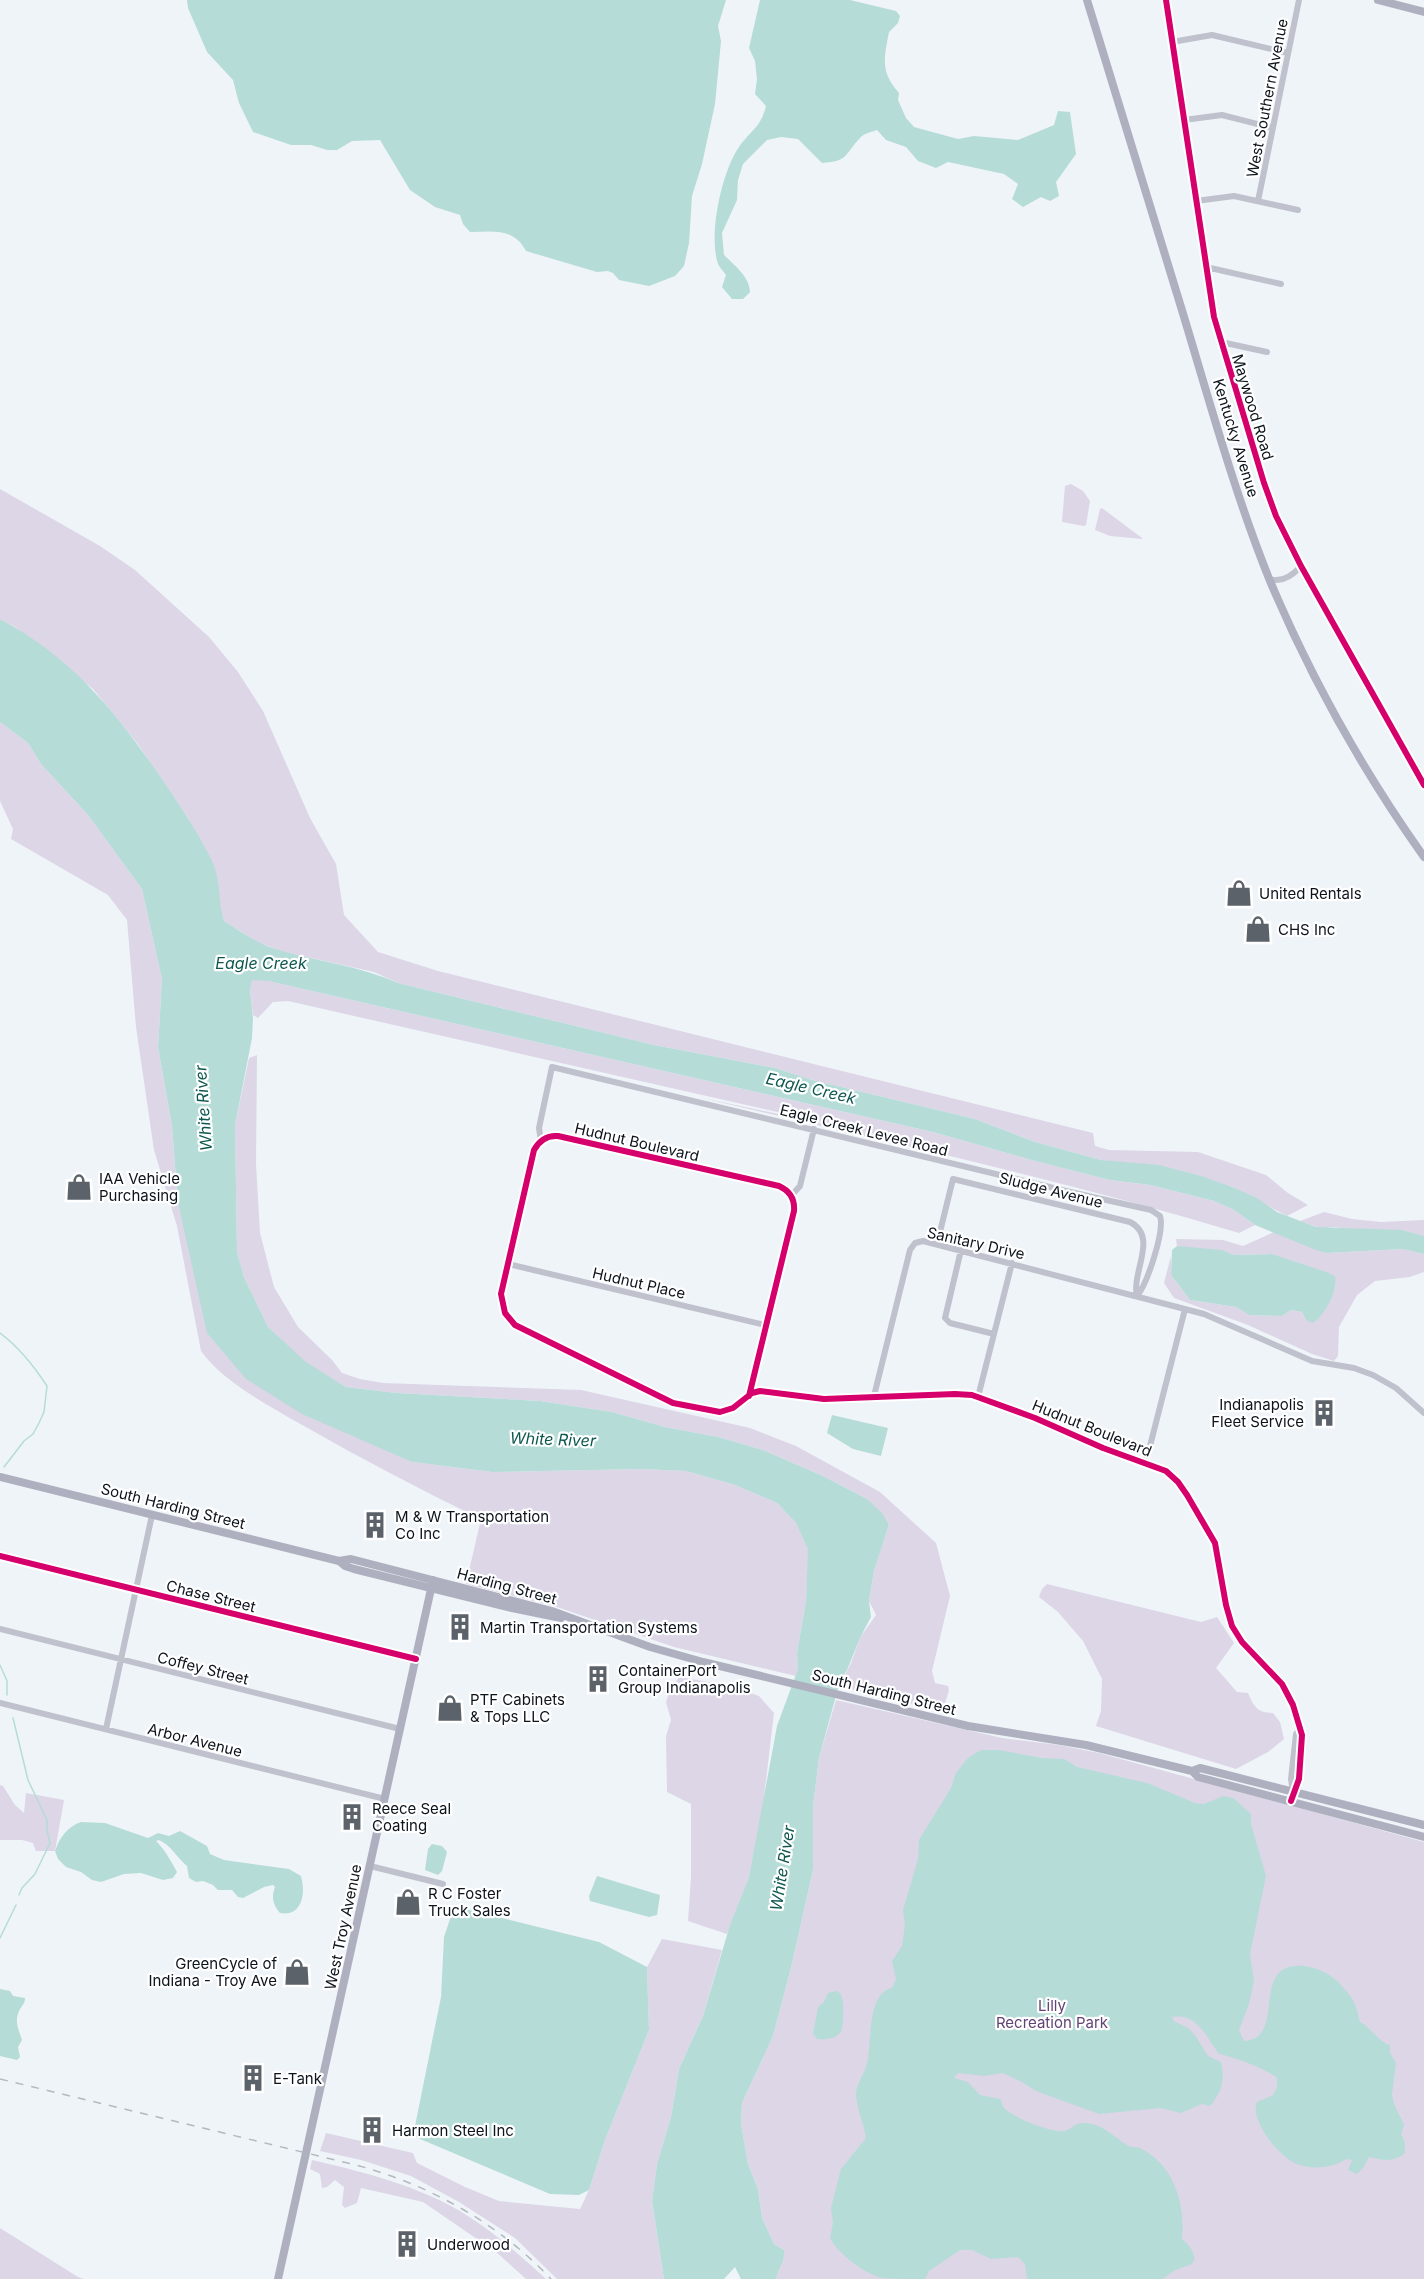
<svg xmlns="http://www.w3.org/2000/svg" width="1424" height="2279" font-family="Inter,sans-serif">
<style>
.green{fill:#dcd6e7}
.water{fill:#b6dcd7}
.lines{fill:none;stroke-linecap:round;stroke-linejoin:round}
.stream{stroke:#b6dcd7;stroke-width:1.5}
.minor{stroke:#bfc1cd;stroke-width:6}
.major{stroke:#aeb0bf;stroke-width:8}
.rail{stroke:#b4b8bf;stroke-width:1.5;stroke-dasharray:8 8;stroke-linecap:butt}
.cycleway-casing{stroke:#fff;stroke-width:10}
.cycleway{stroke:#d6006c;stroke-width:6}
.labels{text-anchor:middle;dominant-baseline:central;stroke-width:4.5;stroke-linejoin:round;paint-order:stroke}
.street-label{font-size:15px;fill:#0b131b;stroke:#fff}
.poi-label{font-size:15px;fill:#0b131b;stroke:#fff;text-anchor:start}
.park-label{font-size:15px;fill:#614375;stroke:#fff}
.water-label{font-size:16px;font-style:italic;fill:#0d574f;stroke:#fff}
</style>
<rect width="100%" height="100%" fill="#eff4f9"/>
<path class="green" d="M1071 484 1083 491 1090 501 1086 525 1084 526 1062 522 1065 486Z
M0 489 100 546 135 570 209 637 238 672 263 711 310 818 336 864 344 915 378 952 438 971 1093 1133 1095 1146 1109 1150 1198 1152 1266 1175 1288 1193 1308 1205 1287 1216 1232 1187 1130 1164 1101 1160 1035 1142 975 1119 812 1080 775 1068 654 1045 398 983 374 972 280 951 256 941 224 921 188 818 137 743 93 689 15 627 0 619Z
M1102 508 1142 538V539L1110 536 1095 530 1100 509Z
M0 722 28 743 41 764 88 815 142 889 162 979 158 1047 172 1126 178 1203 191 1255 363 1439 412 1462 492 1472 640 1469 686 1471 735 1485 777 1503 796 1523 809 1549 806 1601 797 1653 798 1669 796 1676 674 1647 557 1607 466 1584 481 1519C421 1490 362 1459 304 1426 271 1407 223 1382 201 1351L177 1226 154 1150 136 1027 127 920 108 895 11 839 13 829 0 801Z
M252 979 268 981 933 1132 1035 1161 1110 1180 1150 1185 1214 1201 1234 1210 1255 1225 1239 1233C1061 1179 879 1140 698 1097L901 1140 288 1001 273 1002 258 1018 253 1015 250 990Z
M257 1055 256 1164 260 1233 274 1287 298 1327 332 1360 342 1373 360 1379 383 1383 581 1390 750 1428 796 1446 880 1492 936 1543 950 1596 932 1671 935 1683 948 1686 949 1690 943 1710 939 1711 839 1686 851 1663 861 1636 876 1615 869 1601 874 1571 889 1525 867 1499 823 1476 763 1450 718 1437 665 1427 612 1412 540 1401 397 1393 346 1387 306 1363 268 1327 244 1277 237 1252 235 1125 249 1058Z
M1324 1212 1352 1219 1381 1222 1424 1220V1236L1401 1230 1380 1231 1331 1227 1322 1229 1300 1221Z
M1274 1232 1327 1253 1403 1249 1424 1254V1272L1410 1277 1375 1281 1357 1295 1339 1327 1338 1356 1334 1361 1312 1354 1248 1325 1174 1298 1164 1283 1171 1256V1275L1190 1300 1236 1307 1249 1315 1282 1316 1291 1310 1302 1312 1306 1320 1335 1276 1271 1254 1233 1255 1177 1246 1176 1239 1223 1240 1243 1246Z
M1047 1584 1201 1622 1217 1617 1234 1643 1216 1668 1237 1692 1248 1693C1254 1707 1258 1713 1273 1713L1280 1722 1284 1739 1268 1752 1236 1769 1096 1726 1101 1711 1102 1679 1083 1641 1058 1612 1039 1597 1042 1589Z
M679 1677 727 1685 759 1696 774 1713 762 1814 749 1877 727 1934 688 1921 691 1877V1804L667 1792 666 1736 671 1720 666 1702 670 1690Z
M836 1700 1002 1738 1059 1745 1099 1753 1424 1842V2279H776C779 2266 785 2264 784 2250L774 2244 762 2218 758 2189 748 2164 741 2124 742 2103 773 2036 791 1968 813 1870V1807L819 1758Z
M0 1785 3 1786 15 1805 24 1813 26 1793 64 1800 55 1851H36L33 1843 22 1840H0Z
M662 1939 722 1950 703 2016 679 2069 671 2117 657 2164 652 2201 664 2279H557L515 2238 459 2202 411 2176 361 2160 320 2151 326 2133 413 2153 417 2163 465 2187 499 2201 580 2209 589 2190 605 2140 649 2030 647 1967Z
M312 2160C359 2171 408 2183 451 2206 487 2226 517 2252 546 2279H526L496 2252 423 2202 361 2188 357 2203 345 2208 342 2205 344 2187 335 2180 327 2187 322 2188 320 2174 310 2169Z
M0 2228 78 2277 84 2279H0Z"/>
<path class="water" d="M187 0H726L718 26 721 41 715 104 702 164 692 196 689 243 684 266 675 276 649 286 619 280 613 273 608 271 597 272 526 251C514 227 492 232 470 232L463 224 460 215 435 207 410 190 380 140 352 141 337 150H327L311 145H291L253 132 239 103 233 80 207 52 188 8Z
M760 0H850L896 11 900 16 898 23 889 32C884 58 880 72 899 93L898 100 906 118 914 127 958 139 974 136 1018 140 1054 125 1058 111 1070 112 1076 154 1056 182 1059 196 1050 201 1041 197 1023 207 1012 199 1018 184 1004 174 948 162 936 168 918 161 906 147 886 140 877 130C872 132 864 133 860 138 844 155 849 161 822 163L798 139 781 137 767 140 743 164 738 180 737 200 722 233 724 255C735 266 749 276 750 292L743 299H732L722 287 726 275C724 272 720 268 718 264 708 234 722 169 741 144 753 129 761 126 766 106L755 94 757 79 755 61 749 48Z
M0 619C76 660 119 716 166 785 183 810 200 836 213 863 221 881 218 903 224 921 243 933 261 946 282 951 321 962 360 966 398 983L654 1045 775 1068 812 1080 975 1119 1035 1142 1101 1160 1159 1165 1201 1176 1232 1187 1257 1198 1277 1212 1316 1227 1402 1230 1424 1236V1254L1403 1249 1327 1253 1316 1250 1255 1225 1234 1210 1214 1201 1150 1185 1110 1180 1035 1161 933 1132 268 981 252 980 250 990 253 1018 252 1038 235 1125 237 1252 244 1277 268 1327 306 1362 346 1387 397 1393 540 1401 612 1412 665 1427 718 1437 763 1450 823 1476 867 1499 882 1513 889 1525 874 1571 869 1601 871 1617 861 1636 847 1670 840 1681 819 1758 813 1807V1870L791 1968 773 2036 742 2103 741 2124 748 2164 758 2189 762 2218 774 2244 784 2250C785 2264 779 2266 776 2279H741L735 2267 724 2279H664L652 2201 657 2164 671 2117 679 2069 703 2016 730 1925 749 1877 777 1726 798 1669 797 1653 806 1601 808 1549 796 1523 777 1503 735 1485 686 1471 640 1469 492 1472 412 1462 302 1414 246 1379 207 1333 178 1203 172 1126 158 1047 162 979 142 889 88 815 41 764 28 743 0 722Z
M1177 1246 1222 1250 1233 1255 1272 1254 1326 1272 1335 1276C1338 1291 1325 1315 1313 1323L1306 1320 1302 1312 1291 1310 1282 1316 1249 1315 1236 1307 1190 1300 1171 1275 1172 1250Z
M832 1415 888 1428 881 1456 853 1449 827 1433Z
M981 1750H999L1042 1758 1064 1759 1077 1767 1147 1783 1195 1803 1204 1804 1223 1796 1233 1798 1251 1814V1824L1266 1876 1250 1954 1254 1981 1249 2004 1239 2030 1244 2041C1289 2038 1247 1960 1305 1966 1317 1968 1329 1973 1338 1982 1353 1998 1355 2000 1360 2022 1372 2028 1377 2041 1390 2045V2053L1396 2063 1392 2095 1394 2104 1404 2125 1401 2134 1405 2143V2153C1393 2163 1383 2160 1369 2157L1363 2168 1357 2174 1348 2170 1352 2160 1346 2159C1334 2168 1311 2170 1297 2164 1280 2158 1249 2120 1257 2102L1273 2095 1277 2087V2078C1266 2069 1235 2057 1219 2054 1206 2037 1198 2013 1172 2017L1174 2021 1188 2028 1195 2035 1208 2056 1221 2062C1225 2079 1222 2092 1210 2106L1202 2104 1181 2113 1160 2108 1099 2114 1036 2091 1022 2082 1003 2073 984 2076 958 2073 954 2078 968 2082 980 2095 1000 2099C1002 2102 1002 2105 1004 2108 1012 2117 1052 2133 1064 2131 1071 2130 1075 2122 1084 2123 1103 2123 1114 2138 1129 2146 1133 2148 1138 2146 1142 2149 1175 2167 1185 2204 1182 2239 1190 2245 1192 2250 1195 2258L1192 2264 1173 2271 1163 2279H1027L1025 2264 1018 2257 991 2259 972 2250H960L929 2271 925 2279C911 2279 895 2279 882 2278 865 2274 837 2253 830 2238L833 2223 831 2208 841 2169 866 2138C864 2124 856 2107 856 2093 857 2083 863 2076 866 2067 873 2046 865 1994 892 1988L896 1979 892 1961 902 1946 905 1925 903 1910 918 1859 919 1840 951 1788 956 1773 968 1758Z
M81 1822 105 1823 148 1838 158 1833 169 1836 180 1831 207 1846 210 1854 224 1860 289 1869 301 1876C306 1894 302 1917 280 1913 273 1904 271 1898 275 1887L273 1885 264 1887 243 1898 238 1897 232 1890H218L213 1885 203 1881 196 1882 189 1878 187 1866C176 1857 172 1846 159 1840L156 1841C165 1850 171 1861 177 1872L173 1878 163 1880 141 1873 124 1874 101 1882 92 1880 81 1872 66 1867 58 1859 55 1851C60 1837 67 1827 81 1822Z
M432 1844 442 1846 447 1852 442 1871 438 1875 425 1870 428 1849Z
M597 1876 660 1895 657 1915 649 1917 590 1901 589 1896Z
M461 1908 599 1942 647 1967 649 2030 605 2140 589 2190 579 2195 550 2194 413 2136 441 1997 444 1937 451 1916Z
M0 1989 10 1991 13 1996 25 1998C25 2004 22 2005 19 2011 14 2022 19 2030 22 2040L18 2047 20 2057 17 2060 0 2056Z
M836 1991C840 1993 841 1993 842 1998 844 2003 844 2029 840 2033 835 2039 825 2040 817 2039L813 2034 818 2007 824 2002 828 1993Z"/>
<g class="lines">
<path class="stream" d="M0 1333C19 1347 34 1366 47 1386L44 1412 39 1423 33 1434 24 1441 4 1467
M0 1665 7 1681V1695
M13 1718 28 1780 47 1820V1830L50 1843 35 1874 22 1888 19 1895
M0 1938 16 1905"/>
<path class="minor" d="M1166 0 1214 317 1264 483 1276 516 1301 566 1424 785
M1172 42 1212 35 1288 53
M1184 120 1222 115 1273 128
M1196 201 1234 196 1298 210
M1258 201 1299 0
M1206 267 1281 284
M1221 342 1267 352
M1270 579C1282 583 1293 575 1301 566
M541 1141 539 1128 552 1067 1066 1191 1151 1210 1160 1216C1165 1231 1147 1284 1137 1296
M791 1196 800 1186 814 1129
M937 1244 953 1179 1130 1222C1159 1237 1131 1272 1137 1296
M961 1250 945 1318 950 1323 994 1334
M508 1264 765 1325
M749 1396 794 1211C795 1199 790 1191 779 1186L558 1136C547 1135 539 1141 534 1150L501 1294 505 1313 515 1325 673 1403 720 1412 733 1408 752 1393 760 1391 824 1399 955 1394 972 1395 1035 1418 1103 1448 1166 1471 1178 1482 1187 1495 1215 1543 1226 1605 1232 1626 1242 1642 1282 1684 1293 1705 1302 1735 1299 1779 1293 1794
M874 1396 910 1250 915 1243 923 1241 1204 1314 1312 1361 1354 1368 1373 1375 1396 1388 1424 1413
M978 1397 1012 1263
M1144 1461 1150 1446 1185 1309
M0 1556 416 1659
M0 1629 400 1729
M0 1703 385 1799
M106 1729 152 1515
M1293 1792 1291 1779 1296 1734 1299 1730
M370 1866 443 1884"/>
<path class="major" d="M1087 0C1118 102 1150 204 1181 307 1209 399 1234 492 1270 581 1311 678 1363 771 1424 857
M1378 0 1424 12
M0 1477 339 1561 351 1559 552 1611 650 1647 703 1662 968 1726 1086 1745 1192 1771 1200 1768 1424 1825
M339 1561 345 1566 354 1569 512 1608 561 1618
M1192 1771 1198 1777 1424 1837
M278 2279 433 1580"/>
<path class="rail" d="M0 2079 356 2165C430 2185 498 2223 551 2279"/>
<defs>
<path id="cycleway" d="M1166 0 1214 317 1264 483 1276 516 1301 566 1424 785
M749 1396 794 1211C795 1199 790 1191 779 1186L558 1136C547 1135 539 1141 534 1150L501 1294 505 1313 515 1325 673 1403 720 1412 733 1408 752 1393 760 1391 824 1399 955 1394 972 1395 1035 1418 1103 1448 1166 1471 1178 1482 1187 1495 1215 1543 1226 1605 1232 1626 1242 1642 1282 1684 1293 1705 1302 1735 1299 1779 1291 1801
M0 1556 416 1659"/>
</defs>
<use href="#cycleway" class="cycleway-casing"/>
<use href="#cycleway" class="cycleway"/>
</g>
<defs>
<symbol id="shop-bare" viewBox="-9 -9 18 18"><path d="M-5-2.5h2.3a2.7 3.5 0 0 1 5.4 0H5L5.5 6h-11ZM-1.5-2.5h3a1.5 2.3 0 0 0-3 0Z" fill="#5b6269" stroke="#fff" stroke-width="2.5" paint-order="stroke"/></symbol>
<symbol id="building-bare" viewBox="-9 -9 18 18"><path d="M-4-6H4V6H1V3H-1V6H-4ZM-2.5-4.3h1.7v1.8h-1.7ZM.8-4.3h1.7v1.8H.8ZM-2.5-1h1.7V.8h-1.7ZM.8-1h1.7V.8H.8Z" fill="#5b6269" stroke="#fff" stroke-width="2.5" paint-order="stroke"/></symbol>
</defs>
<g fill-rule="evenodd">
<use href="#shop-bare" x="1220" y="874" width="38" height="38"/>
<use href="#shop-bare" x="1239" y="910" width="38" height="38"/>
<use href="#shop-bare" x="60" y="1168" width="38" height="38"/>
<use href="#building-bare" x="1305" y="1394" width="38" height="38"/>
<use href="#building-bare" x="356" y="1506" width="38" height="38"/>
<use href="#building-bare" x="441" y="1608" width="38" height="38"/>
<use href="#building-bare" x="579" y="1660" width="38" height="38"/>
<use href="#shop-bare" x="431" y="1689" width="38" height="38"/>
<use href="#building-bare" x="333" y="1798" width="38" height="38"/>
<use href="#shop-bare" x="389" y="1883" width="38" height="38"/>
<use href="#shop-bare" x="278" y="1953" width="38" height="38"/>
<use href="#building-bare" x="234" y="2059" width="38" height="38"/>
<use href="#building-bare" x="353" y="2111" width="38" height="38"/>
<use href="#building-bare" x="388" y="2225" width="38" height="38"/>
</g>
<g class="labels">
<g class="street-label">
<text transform="translate(1267 98) rotate(-79)">West Southern Avenue</text>
<text transform="translate(1253 407) rotate(73)">Maywood Road</text>
<text transform="translate(1236 438) rotate(73)">Kentucky Avenue</text>
<text transform="translate(864 1130) rotate(14)">Eagle Creek Levee Road</text>
<text transform="translate(637 1142) rotate(13)">Hudnut Boulevard</text>
<text transform="translate(1051 1190) rotate(14)">Sludge Avenue</text>
<text transform="translate(976 1243) rotate(13)">Sanitary Drive</text>
<text transform="translate(639 1283) rotate(13)">Hudnut Place</text>
<text transform="translate(1092 1428) rotate(22)">Hudnut Boulevard</text>
<text transform="translate(173 1506) rotate(14)">South Harding Street</text>
<text transform="translate(507 1586) rotate(15)">Harding Street</text>
<text transform="translate(211 1596) rotate(14)">Chase Street</text>
<text transform="translate(203 1668) rotate(14)">Coffey Street</text>
<text transform="translate(884 1692) rotate(14)">South Harding Street</text>
<text transform="translate(195 1740) rotate(14)">Arbor Avenue</text>
<text transform="translate(343 1927) rotate(-78)">West Troy Avenue</text>
</g>
<g class="poi-label">
<text x="1259" y="893">United Rentals</text>
<text x="1278" y="929">CHS Inc</text>
<text x="99" y="1178">IAA Vehicle<tspan x="99" dy="17">Purchasing</tspan></text>
<text x="1304" y="1404" text-anchor="end">Indianapolis<tspan x="1304" dy="17">Fleet Service</tspan></text>
<text x="395" y="1516">M &amp; W Transportation<tspan x="395" dy="17">Co Inc</tspan></text>
<text x="480" y="1627">Martin Transportation Systems</text>
<text x="618" y="1670">ContainerPort<tspan x="618" dy="17">Group Indianapolis</tspan></text>
<text x="470" y="1699">PTF Cabinets<tspan x="470" dy="17">&amp; Tops LLC</tspan></text>
<text x="372" y="1808">Reece Seal<tspan x="372" dy="17">Coating</tspan></text>
<text x="428" y="1893">R C Foster<tspan x="428" dy="17">Truck Sales</tspan></text>
<text x="277" y="1963" text-anchor="end">GreenCycle of<tspan x="277" dy="17">Indiana - Troy Ave</tspan></text>
<text x="273" y="2078">E-Tank</text>
<text x="392" y="2130">Harmon Steel Inc</text>
<text x="427" y="2244">Underwood</text>
</g>
<g class="park-label">
<text x="1052" y="2005">Lilly<tspan x="1052" dy="17">Recreation Park</tspan></text>
</g>
<g class="water-label">
<text x="261" y="963">Eagle Creek</text>
<text transform="translate(811 1088) rotate(13)">Eagle Creek</text>
<text transform="translate(203 1108) rotate(-94)">White River</text>
<text transform="translate(553 1439) rotate(2)">White River</text>
<text transform="translate(782 1868) rotate(-81)">White River</text>
</g>
</g>
</svg>
